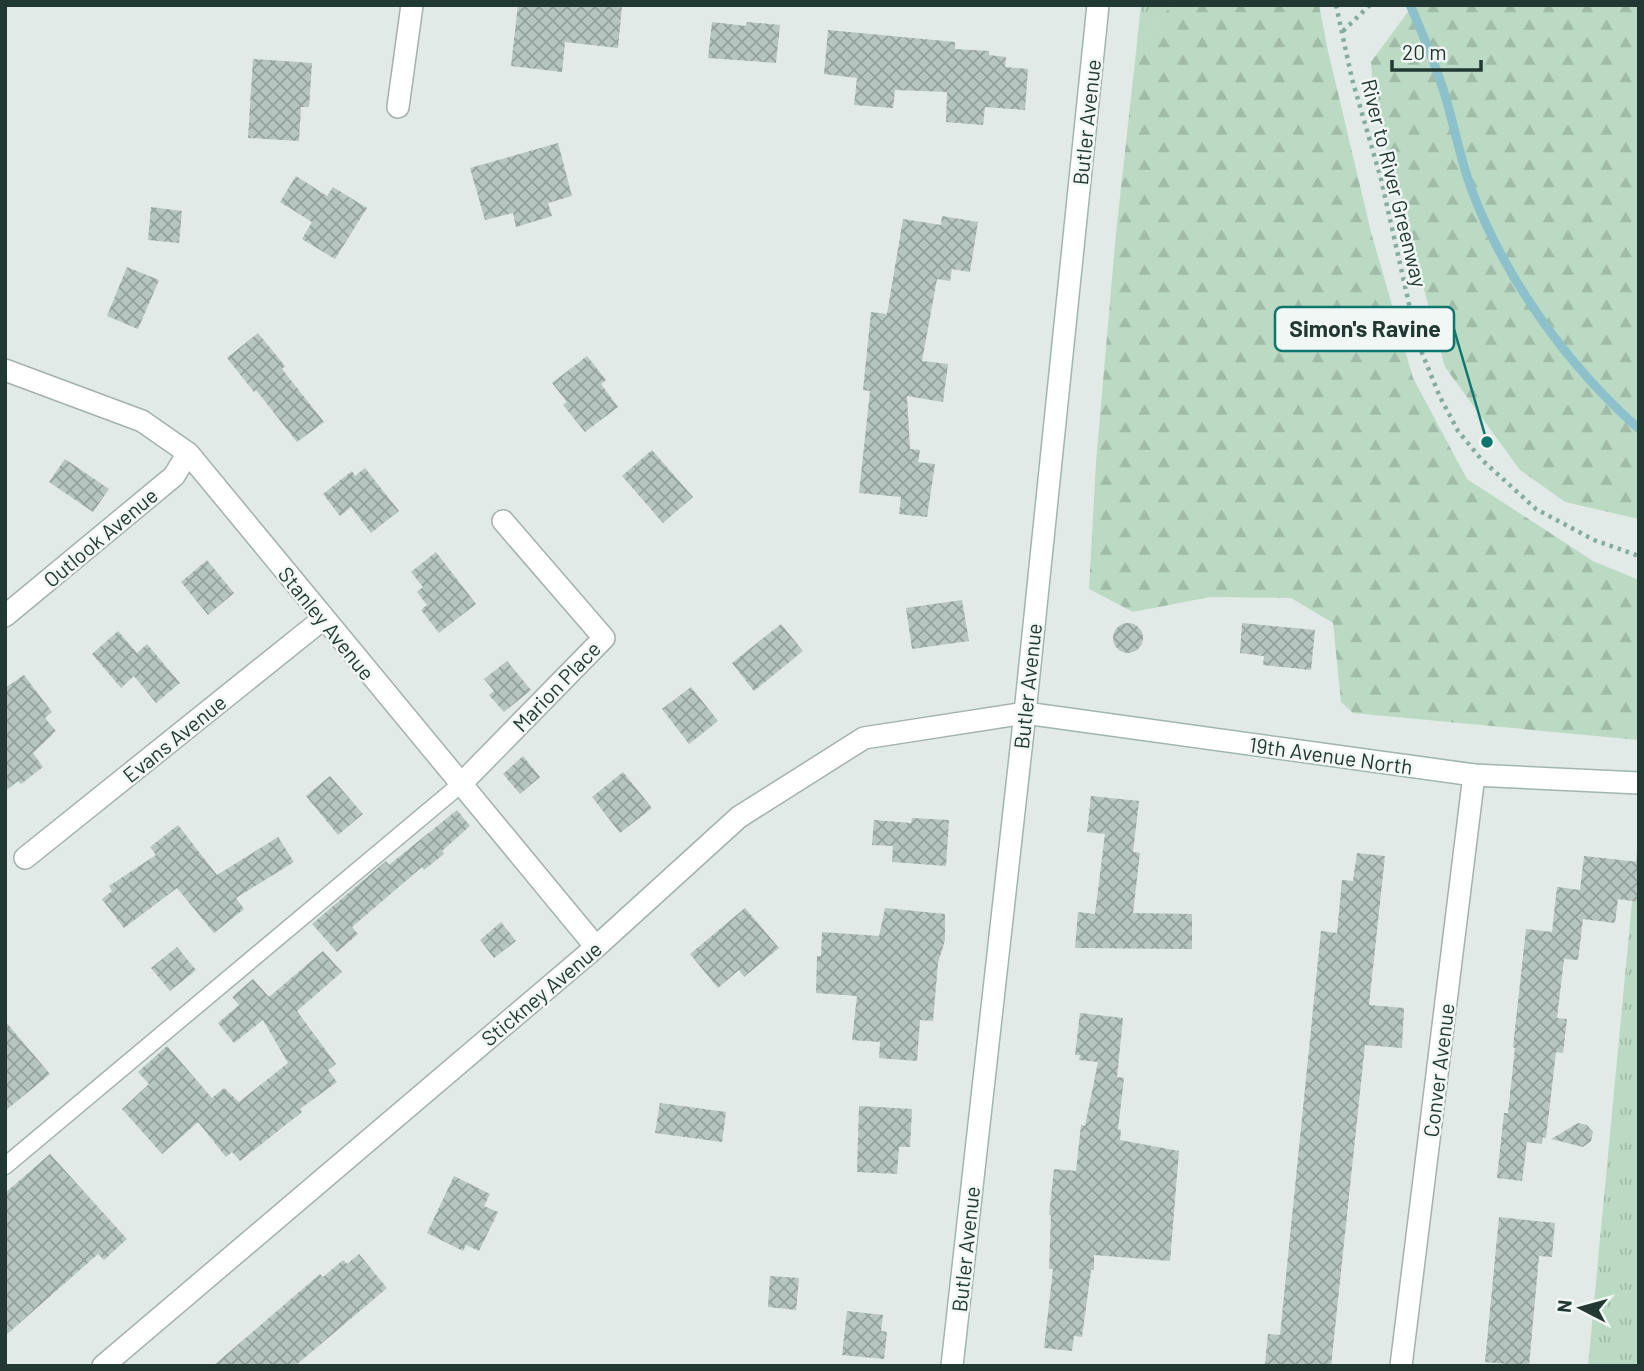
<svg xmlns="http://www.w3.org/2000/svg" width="1644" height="1371" font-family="Barlow,sans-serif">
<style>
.grass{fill:url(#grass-tufts)}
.forest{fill:url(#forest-firs)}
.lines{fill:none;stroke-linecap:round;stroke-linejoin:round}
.stream{stroke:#8cc1cc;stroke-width:9}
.building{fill:url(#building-cross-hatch)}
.lane-casing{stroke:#a4b1ad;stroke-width:19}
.street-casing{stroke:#a4b1ad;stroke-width:24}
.secondary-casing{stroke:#a0b5ae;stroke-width:24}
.path{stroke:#83ac9f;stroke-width:4.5;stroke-dasharray:3.5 5;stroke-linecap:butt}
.lane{stroke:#fff;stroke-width:16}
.street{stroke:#fff;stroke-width:21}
.secondary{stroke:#fff;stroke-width:21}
.labels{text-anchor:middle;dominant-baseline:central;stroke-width:5;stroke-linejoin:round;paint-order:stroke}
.street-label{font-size:21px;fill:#223933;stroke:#f1f7f4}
.leader{fill:none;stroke:#0f766e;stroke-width:2.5}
.callout-dot{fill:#0f766e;stroke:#f1f7f4;stroke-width:2.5}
.callout{fill:#f1f7f4;stroke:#0f766e;stroke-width:2.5}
.callout-label{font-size:23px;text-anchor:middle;font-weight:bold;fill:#223933}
</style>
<defs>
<pattern id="grass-tufts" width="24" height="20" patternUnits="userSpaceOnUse" patternTransform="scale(1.75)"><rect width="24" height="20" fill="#bbdac4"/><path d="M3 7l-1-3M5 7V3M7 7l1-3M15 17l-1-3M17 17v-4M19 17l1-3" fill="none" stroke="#a0bca9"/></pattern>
<pattern id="forest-firs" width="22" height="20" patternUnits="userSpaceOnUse" patternTransform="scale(1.75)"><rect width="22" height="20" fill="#bbdac4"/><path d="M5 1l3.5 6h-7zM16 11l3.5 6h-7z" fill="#a0bca9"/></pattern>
<pattern id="building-cross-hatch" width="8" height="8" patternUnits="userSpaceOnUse" patternTransform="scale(1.75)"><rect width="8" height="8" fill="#b6c5bf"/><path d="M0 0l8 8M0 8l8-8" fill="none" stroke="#94a19c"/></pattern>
</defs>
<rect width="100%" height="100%" fill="#e1eae6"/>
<path class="grass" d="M1141 5H1172L1137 43Z
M1638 839 1639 1366H1588Z"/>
<path class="forest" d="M1172 5H1319L1328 51 1371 232 1413 378 1467 479 1593 561 1639 580V740L1353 713 1341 702 1333 623 1291 598 1210 597 1133 612 1089 589 1096 462 1116 233 1137 43Z
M1413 5H1639V519L1565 502 1520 470 1445 367 1374 104 1371 62Z"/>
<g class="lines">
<path class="stream" d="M1410 5C1422 32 1434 61 1443 89 1454 123 1460 159 1472 191 1506 280 1568 366 1639 429"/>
</g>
<path class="building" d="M518 5 622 6 618 48 565 42 562 72 511 66Z
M712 22 746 26 747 22 780 25 776 63 708 58Z
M828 30 955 42V49L989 51V55L1006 57 1005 67 1028 69 1025 110 985 107 983 125 946 122 947 92 895 90 893 108 854 105 857 78 824 74Z
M253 59 312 63 309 107H301L299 141 248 138Z
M558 143 572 196 548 203 552 216 516 227 513 213 485 220 470 168Z
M296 176 327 196 333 187 367 208 335 259 302 239 312 222 280 202Z
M151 207 182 211 179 243 148 240Z
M942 216 978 222 970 272 952 269 950 281 937 279 922 361 948 364 943 402 907 396 910 449 920 450 918 462 935 464 927 517 899 514 901 497 859 493 870 391 863 390 871 312 887 314 903 219 941 225Z
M127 267 159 280 138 329 107 316Z
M258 333 285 366 282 369 324 422 297 442 256 390 254 392 227 358Z
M587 356 606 380 601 384 618 407 585 432 563 405 567 402 552 383Z
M652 450 693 497 663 523 622 476Z
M65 459 109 489 93 512 49 482Z
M365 468 399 511 371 533 351 507 340 516 323 494 352 471 355 476Z
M436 552 476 604 439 633 421 610 427 605 417 592 423 587 411 572Z
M207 560 234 593 208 615 181 582Z
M962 600 969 641 912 649 906 608Z
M1113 638a15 15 0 1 1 30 0a15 15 0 1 1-30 0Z
M1242 623 1315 630 1311 670 1263 665 1264 656 1240 653Z
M781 624 803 651 754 691 732 663Z
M118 631 137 653 147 644 180 683 156 703 134 676 121 688 92 654Z
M507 661 531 690 504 712 489 695 494 691 484 679Z
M24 675 52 712 45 718 56 731 33 753 43 767 21 784 18 781 5 791V688Z
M691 687 718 721 689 744 662 709Z
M523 756 540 777 520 794 503 774Z
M623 772 652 808 620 833 592 797Z
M330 776 363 814 338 835 306 796Z
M1091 796 1139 801 1133 852 1140 853 1133 913 1192 914V949L1075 948 1078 912 1095 914 1105 834 1087 832Z
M457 810 470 826 442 851 444 854 424 870 422 867 352 927 358 934 337 952 312 924 386 861 389 865Z
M912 818 949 820 946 866 892 862 893 846 872 845 874 820 911 823Z
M178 825 217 875 278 837 294 862 236 898 244 909 214 933 177 888 124 928 102 899 112 891 109 886 156 855 150 847Z
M1357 853 1385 856 1369 1005 1404 1008 1402 1048 1365 1045 1331 1366 1265 1364 1268 1334 1280 1335 1321 931 1337 933 1342 880 1353 881Z
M1584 856 1639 862V902L1618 899 1615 923 1583 919 1578 960 1564 959 1557 1018 1567 1019 1563 1053 1556 1052 1546 1138 1543 1137 1542 1144 1527 1142 1522 1181 1497 1178 1504 1113H1508L1515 1048 1513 1047 1526 929 1552 932 1557 887 1580 890Z
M745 908 779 948 744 977 739 970 718 988 690 954Z
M885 908 945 914V940L938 963 933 1021 920 1020 917 1061 879 1058 880 1042 852 1040 857 996 816 993 817 956H821L822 932 879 936Z
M501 922 516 941 494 958 480 940Z
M177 947 196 970 170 991 151 968Z
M323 951 342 972 297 1011 336 1064 328 1070 337 1082 300 1109 302 1112 240 1161 232 1152 226 1157 198 1122 162 1154 122 1109 149 1084 138 1072 167 1046 212 1098 224 1088 239 1102 288 1063 263 1020 234 1043 218 1023 239 1005 232 997 253 979 269 997Z
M1080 1013 1123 1018 1117 1077 1124 1078 1118 1129 1121 1130 1120 1140 1179 1151 1170 1261 1094 1255V1270H1091L1082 1337 1074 1336 1072 1351 1044 1348 1053 1269H1049L1051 1215H1049L1054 1169 1076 1171 1081 1125 1085 1126 1098 1062 1079 1060 1080 1055H1075Z
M5 1021 50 1074 5 1111Z
M660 1103 726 1112 722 1142 655 1133Z
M859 1106 912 1109 910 1147H899L897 1174 857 1172Z
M1578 1123 1587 1125 1593 1132 1591 1141 1583 1147 1551 1139Z
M50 1154 127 1239 104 1260 98 1254 5 1336V1193Z
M454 1176 490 1194 484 1206 498 1212 479 1251 466 1245 463 1251 427 1233Z
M1499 1217 1555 1223 1552 1257 1539 1256 1529 1366 1485 1362Z
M359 1254 387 1288 295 1366H213L320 1274 323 1277 343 1260 347 1264Z
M770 1276 799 1278 796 1310 768 1307Z
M847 1311 883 1315 881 1331 887 1332 884 1359 842 1355Z"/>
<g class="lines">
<defs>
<path id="lane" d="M5 1166 461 784"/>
<path id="street" d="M398 107 412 5
M5 370 142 421 188 453 596 947
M5 616 174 476 188 453
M461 784 604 638 503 521
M25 858 323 619
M103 1366 596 947 739 817 864 738 1025 713
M1401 1366 1474 775"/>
<path id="secondary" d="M1025 713 1474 775 1639 783
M952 1366 1025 713 1098 5"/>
</defs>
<use href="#lane" class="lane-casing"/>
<use href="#street" class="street-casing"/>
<use href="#secondary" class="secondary-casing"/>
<path class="path" d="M1336 5 1352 79 1381 179 1409 304 1422 353 1440 397 1458 431 1481 459 1536 509 1594 540 1639 556
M1343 31 1370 5"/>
<use href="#lane" class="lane"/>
<use href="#street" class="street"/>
<use href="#secondary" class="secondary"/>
</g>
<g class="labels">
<g class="street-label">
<text transform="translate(1086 122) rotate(-84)">Butler Avenue</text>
<text transform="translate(1395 183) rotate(76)">River to River Greenway</text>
<text transform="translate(100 537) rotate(-40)">Outlook Avenue</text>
<text transform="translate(327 623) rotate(51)">Stanley Avenue</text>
<text transform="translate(556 686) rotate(-46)">Marion Place</text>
<text transform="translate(1027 686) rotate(-84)">Butler Avenue</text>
<text transform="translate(174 738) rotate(-39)">Evans Avenue</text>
<text transform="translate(1331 755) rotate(8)">19th Avenue North</text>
<text transform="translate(541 993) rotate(-40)">Stickney Avenue</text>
<text transform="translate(1438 1070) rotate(-83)">Conver Avenue</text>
<text transform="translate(965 1249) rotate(-84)">Butler Avenue</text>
</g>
</g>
<path class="leader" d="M1487 442L1454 329"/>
<circle class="callout-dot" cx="1487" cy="442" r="7"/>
<rect class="callout" x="1275" y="307" width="179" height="44" rx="7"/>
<g class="callout-label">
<text x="1365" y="337">Simon's Ravine</text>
</g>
<rect width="1644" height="1371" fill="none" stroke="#223933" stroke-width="14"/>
<g transform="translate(1581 1308) rotate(276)" stroke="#f1f7f4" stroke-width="5" paint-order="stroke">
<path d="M0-5L12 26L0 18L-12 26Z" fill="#223933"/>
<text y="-10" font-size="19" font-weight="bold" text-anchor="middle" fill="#223933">N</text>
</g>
<path d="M1392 60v10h89v-10" fill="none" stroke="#223933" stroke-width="3.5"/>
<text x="1402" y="60" font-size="21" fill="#223933" stroke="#f1f7f4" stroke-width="5" paint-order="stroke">20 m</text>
</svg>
